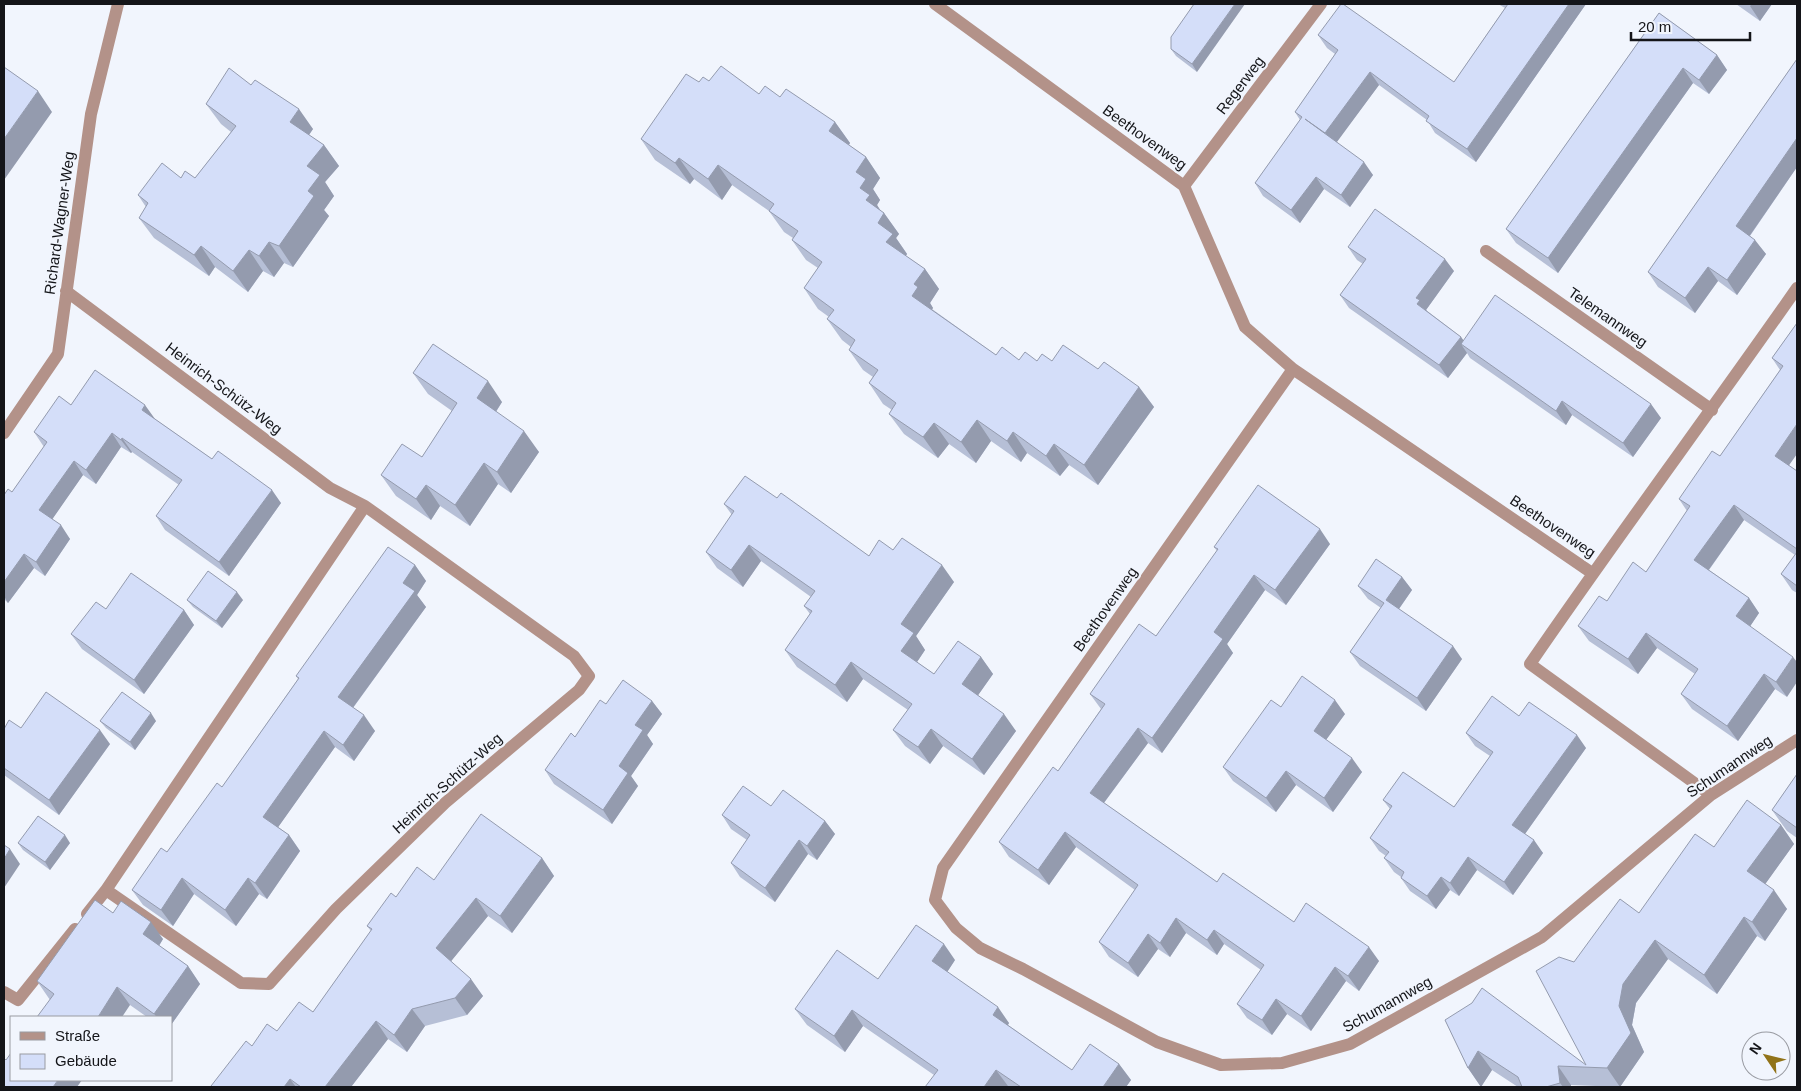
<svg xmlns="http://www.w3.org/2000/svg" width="1801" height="1091" font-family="Arial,sans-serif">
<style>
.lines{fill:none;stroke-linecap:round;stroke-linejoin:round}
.street{stroke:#b39289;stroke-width:12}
.wall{fill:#b6bfd6}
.shaded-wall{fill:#949bae}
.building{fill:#d4def9;stroke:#949bae}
.labels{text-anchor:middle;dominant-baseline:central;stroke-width:4.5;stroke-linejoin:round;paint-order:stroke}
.street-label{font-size:15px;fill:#141519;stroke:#f1f5fd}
</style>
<rect width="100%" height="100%" fill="#f1f5fd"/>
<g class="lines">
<path class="street" d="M935 4 1184 186 1245 327 1293 369 1592 573
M1184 186 1321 4
M1486 251 1712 410
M66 291 330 488 365 506 106 890 87 914
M1293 369 943 868 935 900 956 928 980 948 1023 969 1157 1042 1221 1065 1282 1063 1350 1044 1542 937 1711 795 1797 740
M4 433 58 354 91 114 118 4
M1711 795 1530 664C1617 537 1709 414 1797 288
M106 890 241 983 269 984 336 909 445 803 579 690 589 676 574 656 365 506
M4 992 18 1000 75 929"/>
</g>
<path class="wall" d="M1194 4 1197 72 1176 56 1171 49Z
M1498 4H1586L1476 162 1435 133 1427 120 1379 85 1336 142 1373 175 1350 207 1324 189 1300 223 1263 196 1255 183 1300 120 1295 112 1335 54 1327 48 1318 35 1454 82 1505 8Z
M1736 4H1772L1760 21Z
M1659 13 1717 55 1727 70 1709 94 1693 83 1558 273 1516 243 1506 229Z
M1797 59V167L1750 236 1766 254 1737 295 1718 281 1695 313 1658 287 1648 272Z
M709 81 759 94 780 97 835 122 850 143 849 145 866 157 880 178 873 189 880 200 877 205 881 211 884 213 899 234 896 238 907 254 906 256 925 269 939 289 930 303 933 308 932 309 996 355 1019 360 1052 361 1098 369 1139 387 1154 407 1098 485 1069 465 1060 476 1027 453 1021 462 991 441 976 463 949 444 938 458 904 434 889 414 892 410 883 404 869 383 873 377 863 370 849 350 851 347 842 340 827 319 829 317 818 309 804 288 818 268 806 260 792 240 793 238 784 232 769 211 732 185 722 200 694 179 690 184 655 160 641 139 699 82Z
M251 85 313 129 309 135 324 145 339 166 325 182 334 196 324 210 329 216 293 267 284 263 274 277 263 271 248 292 215 267 209 276 154 238 139 218 146 207 138 195 181 178H195L231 132 221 124 206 104Z
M1348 247 1454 271 1426 310 1461 337 1463 340 1661 418 1633 457 1572 415 1566 425 1470 358 1467 353 1448 378 1349 308 1340 295 1363 264 1357 260Z
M1797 323 1789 465 1797 471V593L1792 590 1781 574 1795 555 1744 520 1709 570 1749 598 1759 613 1750 626 1787 697 1775 689 1738 741 1692 709 1681 694 1695 674 1657 648 1638 674 1589 641 1578 626 1607 601 1646 572 1687 511 1679 499 1720 456 1780 370 1772 358Z
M413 373 502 402 496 412 539 452 511 493 498 484 470 526 440 506 431 520 396 496 381 475 422 457 452 411 428 394Z
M71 405 155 419 212 459 281 503 229 576 165 530 156 516 179 485 132 452 131 453 121 447 96 484 83 475 52 519 70 539 45 576 34 568 8 603 4 599V495L12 492 44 447 34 432Z
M777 498 869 556 893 550 954 582 916 636 925 650 917 662 934 674 981 657 993 674 978 695 1016 731 984 775 943 746 930 764 905 746 893 730 908 710 863 679 847 702 797 667 785 650 810 614 804 606 811 597 761 561 743 587 717 568 706 552 732 515 724 504Z
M1330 544 1286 605 1265 590 1227 644 1233 653 1162 753 1148 743 1104 803 1217 882 1294 922 1379 961 1359 991 1346 981 1311 1031 1287 1014 1272 1035 1247 1018 1237 1004 1261 970 1224 944 1217 955 1186 933 1170 957 1158 949 1138 977 1109 957 1099 942 1135 890 1076 847 1049 885 1009 857 999 842 1058 771 1101 709 1090 694 1156 636 1217 551 1214 547Z
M415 565 426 581 417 595 426 607 353 708 375 731 354 761 335 747 278 827 289 835 300 851 267 899 259 894 236 926 194 894 173 926 143 905 132 890 167 852 222 787 298 679 296 676Z
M1402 577 1412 590 1399 609 1462 659 1426 711 1360 666 1350 652 1381 608 1368 599 1358 586Z
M187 600H243L222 628 193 607Z
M106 609 184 610 194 625 144 694 82 649 71 634Z
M652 701 662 714 647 735 653 744 631 776 638 786 612 824 554 784 545 770 606 704Z
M1281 707 1345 714 1326 740 1362 772 1333 812 1296 785 1276 812 1233 781 1223 767Z
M1519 716 1586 748 1525 834 1543 853 1513 895 1477 870 1459 896 1450 890 1436 909 1410 891 1401 878V877L1394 872 1384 858 1386 856 1379 851 1370 838 1390 809 1383 800 1454 807 1490 756 1475 746 1466 733Z
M100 721H156L135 750 106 728Z
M21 728 110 744 59 815 4 775V729Z
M1797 774V838L1787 831 1772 810Z
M771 806 825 821 835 834 817 860 808 854 775 902 740 877 731 863 747 840 731 829 722 815Z
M1781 825 1794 844 1765 884 1787 909 1765 941 1757 936 1717 994 1668 959 1636 1003 1632 1025 1644 1052 1620 1087 1571 1085V1087H1518L1492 1070 1481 1087 1468 1068 1445 1020 1586 1065 1574 962 1639 913 1714 847Z
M18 843H70L50 870 23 850Z
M542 858 554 876 512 933 488 916 451 961 483 996 467 1015 425 1026 407 1052 388 1039 351 1087H212L211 1086 252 1046 313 1012 371 931 367 926 396 897 434 880Z
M113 913 163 939 159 946 188 966 200 984 171 1025V1017H147L130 1005 50 1000 37 981Z
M955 960 947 972 1009 1023 1008 1025 1072 1070 1119 1064 1131 1080 1126 1087H1009L1008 1086 934 1075 863 1026 845 1052 807 1025 795 1009 878 979Z"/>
<path class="shaded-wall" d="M1235 4H1245L1197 72 1192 64Z
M1569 4H1586L1476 162 1467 149Z
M1752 4H1772L1760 21 1750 6Z
M1717 55 1727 70 1709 94 1699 80Z
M1683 68 1693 83 1558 273 1548 258Z
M1370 72 1379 85 1334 146 1325 133Z
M38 91 52 112 4 180V139Z
M299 109 313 129 304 142 290 122Z
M835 122 850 143 844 152 829 131Z
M1797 138V167L1746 241 1736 226Z
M324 145 339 166 325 182 334 196 324 210 329 216 293 267 279 246 308 191 307 166Z
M866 157 880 178 873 189 880 200 877 205 883 215 884 213 899 234 896 238 907 254 901 262 886 242 860 188 856 172Z
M679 158 694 179 690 184 675 163Z
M1364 162 1373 175 1350 207 1341 195Z
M718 165 732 185 722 200 708 179Z
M1316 177 1324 189 1300 223 1291 210Z
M1755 240 1766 254 1737 295 1727 280Z
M269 242 284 263 274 277 259 256Z
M201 246 215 267 209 276 194 255Z
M249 250 263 271 248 292 233 271Z
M1445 259 1454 271 1426 310 1429 313 1417 304 1416 298Z
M1708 267 1718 281 1695 313 1685 298Z
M925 269 939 289 930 303 933 308 927 317 912 296 914 284Z
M1461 337 1470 349 1461 344 1467 353 1448 378 1439 365Z
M488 381 502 402 491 419 477 398Z
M1139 387 1154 407 1098 485 1084 465Z
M1562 401 1572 415 1566 425 1556 411Z
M1651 404 1661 418 1633 457 1623 443Z
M145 405 155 419 151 424 142 410Z
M977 420 991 441 976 463 961 442Z
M934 423 949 444 938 458 923 437Z
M1797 424V454L1785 471 1775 456Z
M524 431 539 452 511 493 497 472Z
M1013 432 1027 453 1021 462 1007 441Z
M112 433 121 447 96 484 86 470Z
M122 438 132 452 131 453 121 440Z
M1054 444 1069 465 1060 476 1046 456Z
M74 461 83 475 49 524 39 510Z
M484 463 498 484 470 526 455 505Z
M426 485 440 506 431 520 416 499Z
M272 490 281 503 229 576 219 562Z
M1734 505 1744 520 1705 575 1694 560Z
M61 525 70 539 45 576 36 562Z
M1320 529 1330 544 1286 605 1275 590Z
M749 545 761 561 743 587 731 570Z
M24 554 34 568 8 603 4 596V582Z
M415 565 426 581 417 595 426 607 349 713 338 697 403 583Z
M942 565 954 582 916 636 925 650 913 668 901 651V624Z
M1254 575 1265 590 1227 644 1233 653 1162 753 1152 738 1214 632Z
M1402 577 1412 590 1396 613 1386 600Z
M237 592 243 600 222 628 216 621Z
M1749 598 1759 613 1747 631 1736 616Z
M184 610 194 625 144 694 134 680Z
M1646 633 1657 648 1638 674 1628 659Z
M1453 646 1462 659 1426 711 1417 698Z
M981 657 993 674 974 701 962 684Z
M1793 657 1797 662V682L1787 697 1776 682Z
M851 662 863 679 847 702 835 685Z
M1764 674 1775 689 1738 741 1727 726Z
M1335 700 1345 714 1323 744 1314 731Z
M652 701 662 714 647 735 653 744 631 776 638 786 612 824 603 810 619 766 635 725Z
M151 713 156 721 135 750 130 742Z
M1004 714 1016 731 984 775 972 759Z
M364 715 375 731 354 761 343 745Z
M1138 728 1148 743 1100 808 1090 793Z
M931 729 943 746 930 764 918 747Z
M100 730 110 744 59 815 49 800Z
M324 731 335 747 274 833 263 817Z
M1577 735 1586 748 1522 838 1512 825Z
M1352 758 1362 772 1333 812 1324 798Z
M1286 771 1296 785 1276 812 1266 798Z
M825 821 835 834 817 860 807 846Z
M1781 825 1794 844 1761 890 1747 871Z
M1065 832 1076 847 1049 885 1038 870Z
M65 835 70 843 50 870 45 862Z
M289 835 300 851 267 899 255 883Z
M799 840 808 854 775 902 765 888Z
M1534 840 1543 853 1513 895 1504 882Z
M10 849 20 864 4 888V859Z
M1468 857 1477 870 1459 896 1450 883Z
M542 858 554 876 512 933 500 916Z
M1441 877 1450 890 1436 909 1427 896Z
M182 878 194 894 173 926 161 910Z
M248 878 259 894 236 926 225 910Z
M1774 890 1787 909 1765 941 1752 922Z
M476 898 488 916 448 965 436 948Z
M1744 917 1757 936 1717 994 1704 975Z
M1176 918 1186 933 1170 957 1160 943Z
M151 922 163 939 155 952 143 934Z
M1214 930 1224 944 1217 955 1207 940Z
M1148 934 1158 949 1138 977 1128 963Z
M1655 940 1668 959 1636 1003 1632 1025 1644 1052 1620 1087 1607 1068 1623 984Z
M944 944 955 960 944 977 932 961Z
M1369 947 1379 961 1359 991 1348 976Z
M188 966 200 984 171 1025V1017H157L154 1014Z
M1335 967 1346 981 1311 1031 1301 1016Z
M471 979 483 996 467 1015 455 998Z
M117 987 130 1005 122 1017H98Z
M1276 999 1287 1014 1272 1035 1262 1020Z
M998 1007 1009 1023 1004 1031 993 1015Z
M412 1009 425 1026 407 1052 394 1035Z
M852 1010 863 1026 845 1052 834 1036Z
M376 1021 388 1039 351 1087H325Z
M1478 1051 1492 1070 1481 1087 1468 1068Z
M1119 1064 1131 1080 1126 1087H1103Z
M1558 1066 1571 1085V1087H1563L1560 1083Z
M996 1070 1008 1086 1007 1087H984Z
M290 1079 296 1087H284Z
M58 1080H82L77 1087H53Z"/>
<path class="building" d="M1194 4H1235L1192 64 1171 49V37Z
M1341 4H1343L1454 82 1508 4H1507H1569L1467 149 1426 121 1429 116 1370 72 1325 133 1305 119 1364 162 1341 195 1316 177 1291 210 1255 183 1302 117 1295 112 1338 50 1318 35Z
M1659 13 1717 55 1699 80 1683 68 1548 258 1506 229Z
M1797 59V138L1736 226 1755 240 1727 280 1708 267 1685 298 1648 272Z
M721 66 759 94 765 86 780 97 786 89 835 122 829 131 866 157 856 172 866 179 860 188 870 195 866 200 884 213 878 223 893 234 886 242 925 269 914 284 918 287 912 296 996 355 1002 347 1019 360 1025 352 1037 361 1042 354 1052 361 1063 345 1098 369 1104 362 1139 387 1084 465 1054 444 1046 456 1013 432 1007 441 977 420 961 442 934 423 923 437 889 414 896 403 869 383 878 370 849 350 855 340 827 319 834 310 804 288 822 262 792 240 798 231 769 211 774 204 718 165 708 179 679 158 675 163 641 139 686 74 699 82 703 77 709 81Z
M4 67 38 91 4 139Z
M229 68 251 85 255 80 299 109 290 122 324 145 307 166 320 175 308 191 314 196 279 246 269 242 259 256 249 250 233 271 201 246 194 255 139 218 148 203 138 195 162 163 181 178 185 171 195 178 236 126 206 104Z
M1375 209 1445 259 1416 298 1420 300 1417 304 1461 337 1439 365 1340 295 1366 259 1348 247Z
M1495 295 1651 404 1623 443 1562 401 1556 411 1461 344Z
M1797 323V424L1775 456 1797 471V549L1734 505 1694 560 1749 598 1736 616 1793 657 1776 682 1764 674 1727 726 1681 694 1698 669 1646 633 1628 659 1578 626 1599 596 1607 601 1633 562 1646 572 1690 506 1679 499 1712 451 1720 456 1783 366 1772 358Z
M433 344 488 381 477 398 524 431 497 472 484 463 455 505 426 485 416 499 381 475 402 444 422 457 457 403 413 373Z
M95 370 145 405 142 410 212 459 218 451 272 490 219 562 156 516 182 480 122 438 121 440 112 433 86 470 74 461 39 510 61 525 36 562 24 554 4 582V495L8 489 12 492 47 442 34 432 59 396 71 405Z
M745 476 777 498 781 493 869 556 879 540 893 550 902 538 942 565 901 624 914 633 901 651 934 674 958 641 981 657 962 684 1004 714 972 759 931 729 918 747 893 730 912 704 851 662 835 685 785 650 812 611 804 606 815 591 749 545 731 570 706 552 734 511 724 504Z
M1258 485 1320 529 1275 590 1254 575 1214 632 1223 639 1152 738 1138 728 1090 793 1217 882 1223 873 1294 922 1306 903 1369 947 1348 976 1335 967 1301 1016 1276 999 1262 1020 1237 1004 1264 965 1214 930 1207 940 1176 918 1160 943 1148 934 1128 963 1099 942 1138 885 1065 832 1038 870 999 842 1053 767 1058 771 1105 704 1090 694 1139 624 1156 636 1218 549 1214 547Z
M388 547 415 565 403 583 415 591 338 697 364 715 343 745 324 731 263 817 289 835 255 883 248 878 225 910 182 878 161 910 132 890 161 848 167 852 217 783 222 787 299 678 296 676Z
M1797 552V586L1781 574Z
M1376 559 1402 577 1386 600 1453 646 1417 698 1350 652 1384 603 1358 586Z
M208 571 237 592 216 621 187 600Z
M131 573 184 610 134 680 71 634 96 602 106 609Z
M1302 676 1335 700 1314 731 1352 758 1324 798 1286 771 1266 798 1223 767 1271 700 1281 707Z
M623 680 652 701 635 725 643 730 619 766 628 773 603 810 545 770 571 733 575 737 600 700 606 704Z
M46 692 100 730 49 800 4 768V729L9 720 21 728Z
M122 692 151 713 130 742 100 721Z
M1492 696 1519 716 1529 702 1577 735 1512 825 1534 840 1504 882 1468 857 1450 883 1441 877 1427 896 1401 878 1404 872 1384 858 1389 852 1370 838 1392 806 1383 800 1403 772 1454 807 1493 752 1466 733Z
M1797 774V828L1772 810Z
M743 786 771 806 783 790 825 821 807 846 799 840 765 888 731 863 750 835 722 815Z
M1747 800 1781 825 1747 871 1774 890 1752 922 1744 917 1704 975 1655 940 1623 984 1619 1006 1631 1033 1607 1068 1558 1066 1560 1083 1546 1087H1522L1518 1077 1478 1051 1468 1068 1445 1020 1472 1003 1482 988 1586 1065 1536 971 1559 957 1574 962 1620 899 1639 913 1695 834 1714 847Z
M481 814 542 858 500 916 476 898 436 948 471 979 455 998 412 1009 394 1035 376 1021 325 1087H301L290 1079 284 1087H213L211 1086 246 1041 252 1046 267 1024 277 1031 299 1002 313 1012 372 929 367 926 391 893 396 897 417 867 434 880Z
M38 816 65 835 45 862 18 843Z
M4 845 10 849 4 859Z
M95 900 113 913 121 901 151 922 143 934 188 966 154 1014 117 987 98 1017H37L54 994 37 981Z
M916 925 944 944 932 961 998 1007 993 1015 1072 1070 1090 1044 1119 1064 1103 1087H1021L996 1070 984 1087H925L938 1070 852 1010 834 1036 795 1009 837 950 878 979Z
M11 1053V1080H58L53 1087H4V1058L6 1060Z"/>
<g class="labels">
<g class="street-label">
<text transform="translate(1240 85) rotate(-53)">Regerweg</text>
<text transform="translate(1145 137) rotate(36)">Beethovenweg</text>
<text transform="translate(59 223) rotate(-82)">Richard-Wagner-Weg</text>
<text transform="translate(1608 317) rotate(35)">Telemannweg</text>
<text transform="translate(224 388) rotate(37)">Heinrich-Schütz-Weg</text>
<text transform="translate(1553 526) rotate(34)">Beethovenweg</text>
<text transform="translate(1105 609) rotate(-55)">Beethovenweg</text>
<text transform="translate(1729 766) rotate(-34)">Schumannweg</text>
<text transform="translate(447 783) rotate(-42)">Heinrich-Schütz-Weg</text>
<text transform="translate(1387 1004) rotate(-29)">Schumannweg</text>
</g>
</g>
<rect width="1801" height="1091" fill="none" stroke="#141519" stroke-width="10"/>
<rect x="10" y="1016" width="162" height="65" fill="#f1f5fd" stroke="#999ba2"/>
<rect x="20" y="1032" width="25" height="8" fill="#b39289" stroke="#999ba2"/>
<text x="55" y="1041" font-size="15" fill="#141519">Straße</text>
<rect x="20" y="1054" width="25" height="15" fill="#d4def9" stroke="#999ba2"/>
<text x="55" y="1066" font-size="15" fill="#141519">Gebäude</text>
<g transform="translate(1766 1056) rotate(305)"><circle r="24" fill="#f1f5fd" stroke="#999ba2"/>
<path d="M0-4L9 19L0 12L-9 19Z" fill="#917319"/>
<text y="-8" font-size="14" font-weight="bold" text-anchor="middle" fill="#141519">N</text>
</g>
<path d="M1631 32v8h119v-8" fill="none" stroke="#141519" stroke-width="2.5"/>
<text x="1638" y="32" font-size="15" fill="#141519" stroke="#f1f5fd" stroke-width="4" paint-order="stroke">20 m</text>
</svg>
